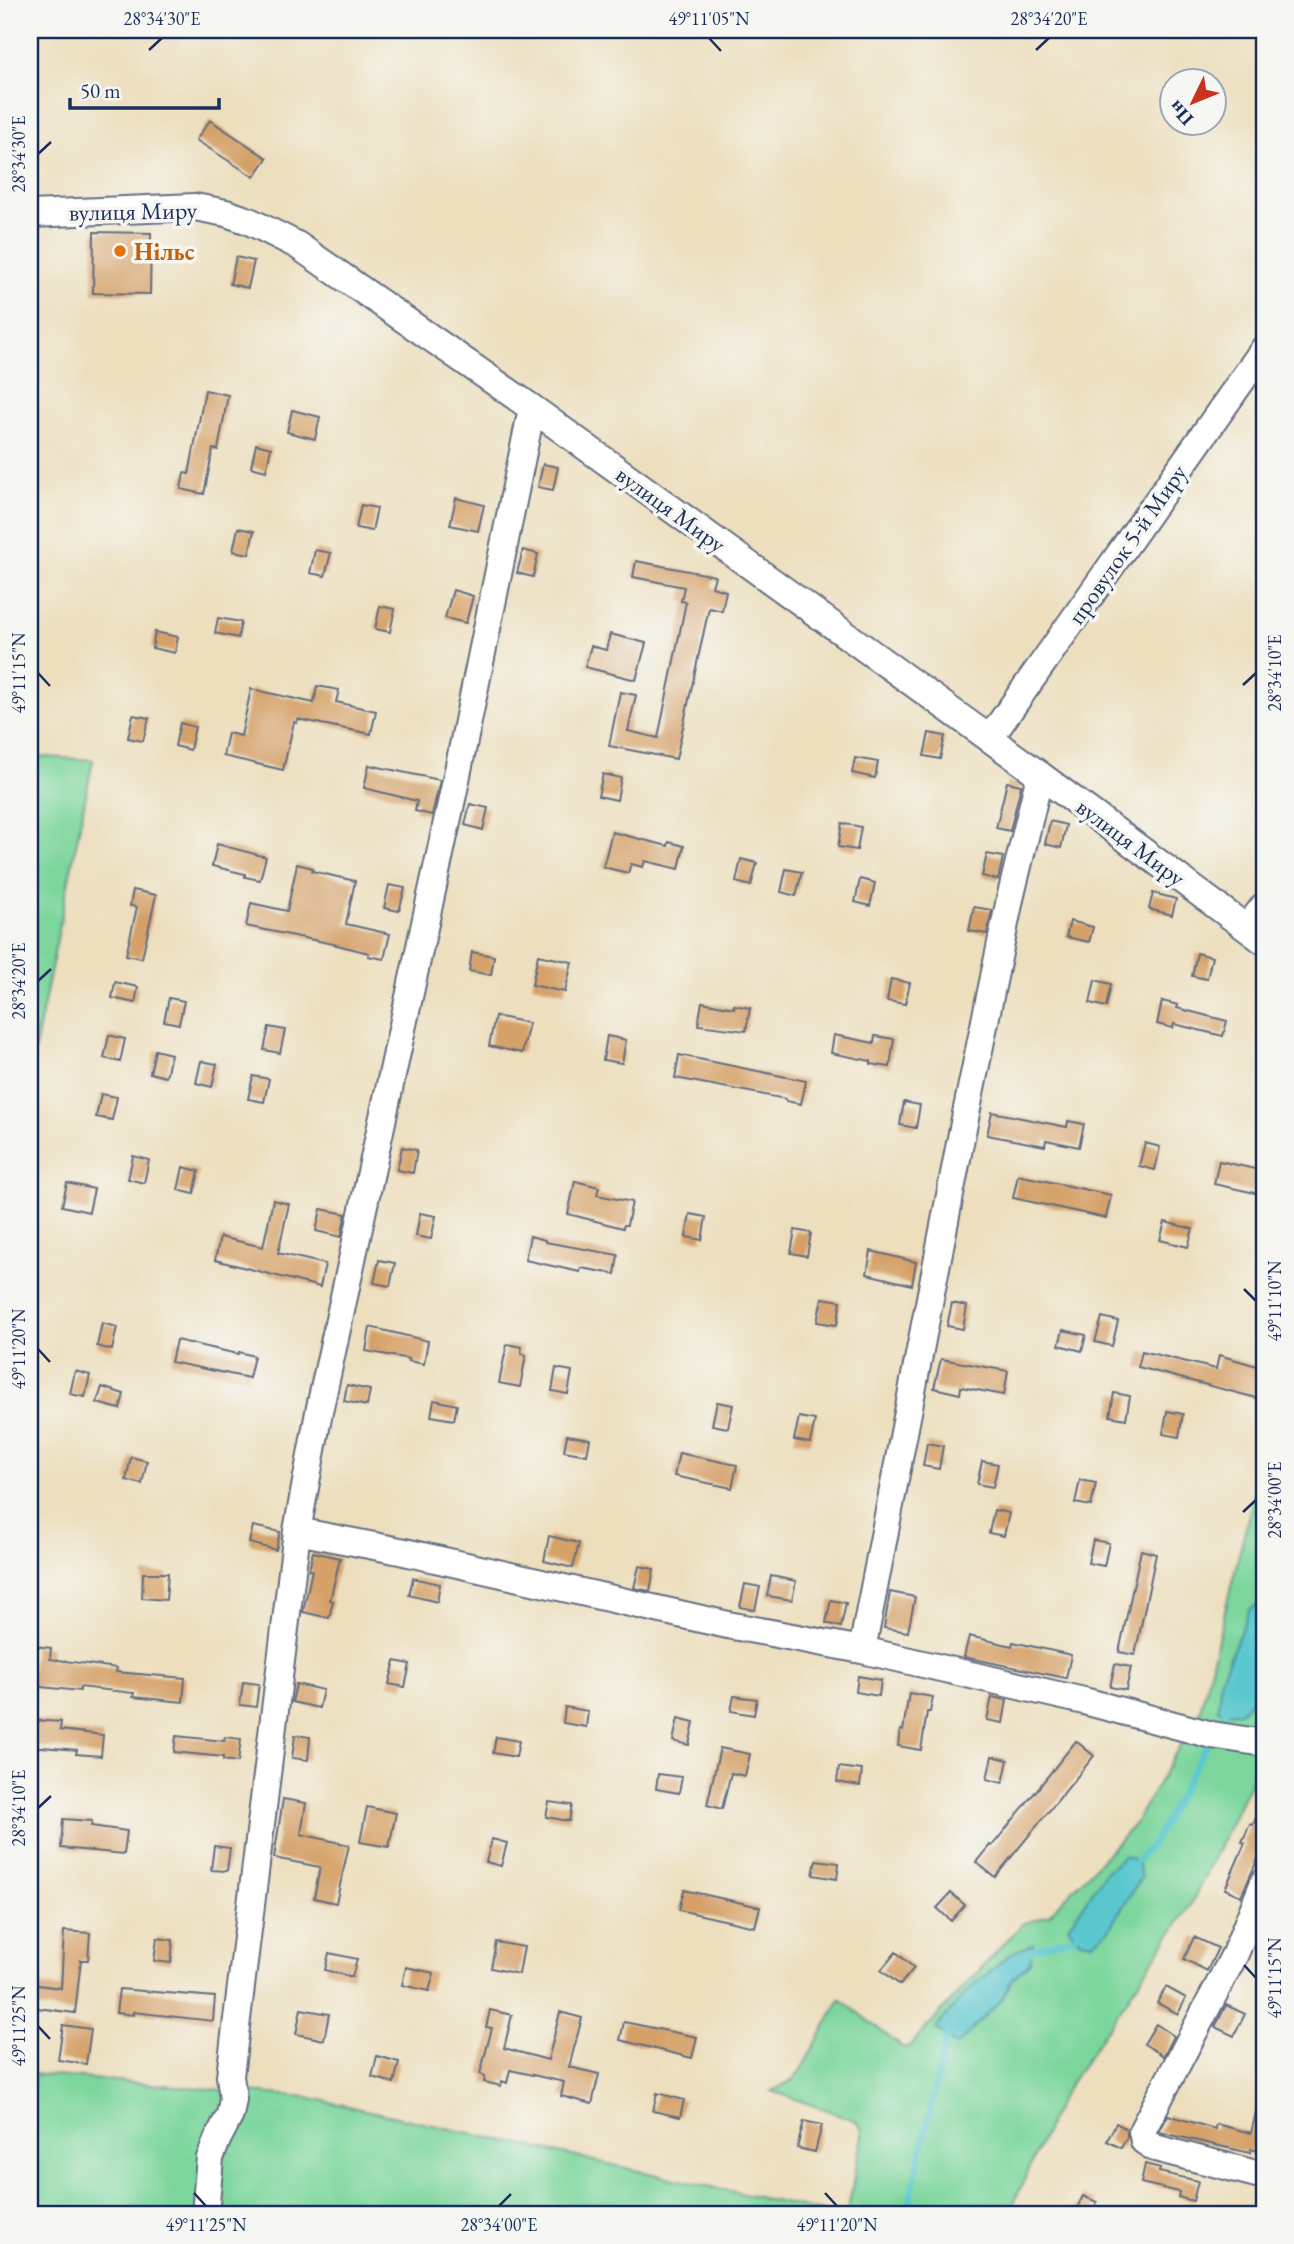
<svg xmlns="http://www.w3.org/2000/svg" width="1294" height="2244" font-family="'EB Garamond',serif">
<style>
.green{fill:#7cd69c;stroke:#4c827d;stroke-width:2}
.water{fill:#5ac7cf;stroke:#3a7b96;stroke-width:2}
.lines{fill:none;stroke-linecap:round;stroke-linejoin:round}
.stream{stroke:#5ac7cf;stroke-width:6}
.building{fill:#d5a169}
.minor-casing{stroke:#646d80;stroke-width:30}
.minor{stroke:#fff;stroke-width:26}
.ticks{fill:none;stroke:#1b2f5e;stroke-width:2.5}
.food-dot{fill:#e8710a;stroke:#f6f6f2;stroke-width:2.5}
.labels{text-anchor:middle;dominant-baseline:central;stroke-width:7;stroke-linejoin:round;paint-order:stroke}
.street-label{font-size:24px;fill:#1b2f5e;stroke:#f6f6f2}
.food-label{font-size:24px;font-weight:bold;fill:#c56008;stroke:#f6f6f2;text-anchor:start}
.neatline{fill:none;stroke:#1b2f5e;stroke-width:2.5}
.ticks-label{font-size:18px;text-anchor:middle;fill:#1b2f5e}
</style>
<rect width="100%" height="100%" fill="#f6f6f2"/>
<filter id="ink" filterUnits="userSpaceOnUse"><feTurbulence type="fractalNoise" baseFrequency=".0143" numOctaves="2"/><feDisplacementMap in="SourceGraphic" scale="14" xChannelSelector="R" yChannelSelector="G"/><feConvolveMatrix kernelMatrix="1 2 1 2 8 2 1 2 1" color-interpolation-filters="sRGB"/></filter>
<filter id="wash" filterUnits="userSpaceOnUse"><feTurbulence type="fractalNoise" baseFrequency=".00686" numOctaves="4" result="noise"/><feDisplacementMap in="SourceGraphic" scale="28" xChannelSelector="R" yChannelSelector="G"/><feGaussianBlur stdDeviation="1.57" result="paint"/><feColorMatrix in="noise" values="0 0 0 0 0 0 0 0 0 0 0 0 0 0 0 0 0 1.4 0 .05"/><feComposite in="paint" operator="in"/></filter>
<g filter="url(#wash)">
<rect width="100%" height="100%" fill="#eddfbe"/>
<path class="green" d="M30 756 93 760 30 1073Z
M1264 1475V1755L1191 1904 1060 2099 1009 2214H847L862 2136 861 2127 855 2120 772 2091 793 2080 801 2070 840 1999 902 2047H909L1022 1924 1049 1915 1134 1825 1200 1711 1256 1486 1259 1479Z
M30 2074 307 2097 833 2214H30Z"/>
<path class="water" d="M1262 1602H1264V1680L1257 1694 1240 1712 1225 1713 1218 1709 1221 1678 1241 1630 1249 1610Z
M1124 1856 1138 1861 1141 1877 1107 1932 1092 1943 1080 1941 1068 1927 1106 1872Z
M1033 1944 1030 1962 1013 1978 1001 2000 956 2046 936 2028 965 1994 1011 1953Z"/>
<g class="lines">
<path class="stream" d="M1215 1729 1227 1709
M1132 1867 1154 1841 1208 1742
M1026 1956 1033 1949 1074 1937 1078 1932
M907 2214 946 2038 950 2033"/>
</g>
<g id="blocks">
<path class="building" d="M210 120 267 158 254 177 196 140Z
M94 232 151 233 150 294 93 293Z
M236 257 254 261 248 288 230 284Z
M205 390 228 395 218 450 213 449 204 494 181 489 184 473 189 474Z
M292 410 320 417 315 439 287 432Z
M256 444 271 448 266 471 251 467Z
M543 464 558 467 553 490 538 487Z
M456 498 484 505 478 531 450 525Z
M361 505 377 508 372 531 356 528Z
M238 528 254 531 249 554 233 551Z
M315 550 331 553 325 576 310 573Z
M523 550 538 554 533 577 517 573Z
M636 561 715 576 712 587 726 591 722 611 709 608 676 759 609 746 620 692 636 695 628 731 658 738 686 602 681 601 684 587 633 577Z
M453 590 473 596 466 623 445 618Z
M380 606 395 609 390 632 375 629Z
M218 618 241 622 238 638 215 633Z
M155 632 178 637 175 653 152 648Z
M610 634 646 643 636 680 585 667 591 646 606 650Z
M317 686 339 690 336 702 376 711 371 734 297 719V723L294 722 283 770 223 756 228 733 241 736 251 689 314 703Z
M133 715 149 718 143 741 128 738Z
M180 723 195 727 190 750 175 746Z
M929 733 945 736 940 759 924 756Z
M855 758 878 762 875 778 852 773Z
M369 765 440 780 432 815 415 811 417 801 364 788Z
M603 774 621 778 617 800 598 796Z
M1007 782 1021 785 1010 831 996 828Z
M470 804 488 808 483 830 465 825Z
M1050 821 1066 825 1061 848 1045 844Z
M842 823 861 827 857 850 838 847Z
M612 832 668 846 669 842 684 846 679 869 645 861 643 867 631 864 628 873 603 867Z
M217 844 266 857 260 880 245 877V874L212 866Z
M987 854 1003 857 998 880 982 876Z
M741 859 757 863 751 886 736 882Z
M297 864 313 868 312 871 355 881 346 924 390 934 384 959 368 956 369 953 333 944 246 926 251 903 287 911Z
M786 869 802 872 796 896 781 892Z
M860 879 875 883 870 906 855 902Z
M389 885 405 888 399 911 384 908Z
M133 890 156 895 142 958 126 955 137 907 130 906Z
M1153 893 1176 899 1172 915 1149 909Z
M974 907 992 910 987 934 969 931Z
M1070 921 1093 927 1089 942 1066 937Z
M472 952 494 956 491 975 469 971Z
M1197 953 1212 957 1207 979 1192 976Z
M538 955 572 962 565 992 532 985Z
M891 979 910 983 905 1004 887 1001Z
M1095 980 1111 984 1106 1007 1090 1003Z
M115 982 138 987 135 1003 112 998Z
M169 998 184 1001 179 1024 164 1021Z
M1162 1001 1178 1005 1177 1008 1227 1021 1223 1036 1174 1024 1173 1028 1157 1024Z
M702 1002 734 1008V1005L750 1008 746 1031 698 1025Z
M495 1016 529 1023 522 1053 489 1046Z
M269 1027 285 1030 280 1053 264 1050Z
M109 1035 125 1039 120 1062 104 1058Z
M834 1035 874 1043 875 1036 894 1039 890 1067 871 1064V1061L831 1053Z
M607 1036 626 1040 622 1063 603 1060Z
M155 1050 171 1054 166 1077 150 1073Z
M679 1055 806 1081 801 1104 786 1101V1099L675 1078Z
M201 1061 217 1064 212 1087 196 1083Z
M253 1076 269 1079 264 1102 248 1099Z
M101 1094 117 1097 112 1120 96 1117Z
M904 1102 920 1105 916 1128 900 1125Z
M992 1112 1067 1127 1068 1121 1084 1124 1079 1147 1046 1140 1045 1146 987 1135Z
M1145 1143 1160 1147 1155 1170 1139 1166Z
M402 1147 417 1150 413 1173 397 1170Z
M133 1156 149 1160 144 1183 128 1179Z
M1219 1161 1264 1171V1195L1214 1184Z
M183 1167 199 1171 194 1194 178 1190Z
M1018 1175 1111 1195 1106 1218 1013 1198Z
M575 1181 599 1187 597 1195 632 1202 627 1225H624L623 1228 568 1214Z
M67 1183 94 1189 89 1212 62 1206Z
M273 1200 289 1204 278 1253 325 1264 320 1287 215 1260 220 1237 263 1247Z
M321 1209 346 1214 341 1237 316 1231Z
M420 1213 436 1216 431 1239 416 1236Z
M690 1214 706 1217 702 1240 686 1237Z
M1165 1222 1193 1229 1188 1247 1160 1240Z
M795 1230 811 1233 807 1256 791 1253Z
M530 1236 545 1240V1242L618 1255 615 1274 581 1268 580 1272 525 1260Z
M871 1251 916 1262 912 1285 867 1274Z
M379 1260 395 1263 390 1286 374 1283Z
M822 1298 841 1301 837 1325 817 1322Z
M952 1303 967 1306 963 1329 947 1326Z
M1102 1317 1118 1321 1112 1346 1095 1342Z
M102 1323 117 1327 112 1350 97 1346Z
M370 1327 428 1341 424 1364 408 1361 409 1359 366 1351Z
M1063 1330 1086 1335 1082 1351 1059 1345Z
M176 1340 238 1354 239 1352 254 1356 249 1378 171 1362Z
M507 1344 522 1347 521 1353 526 1355 520 1387 499 1383Z
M1142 1351 1216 1369 1219 1355 1264 1368V1400L1138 1367Z
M941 1359 1008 1371 1004 1395 961 1387 960 1394 934 1388Z
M556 1368 572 1371 568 1394 552 1391Z
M75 1371 90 1375 85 1397 70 1394Z
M347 1385 370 1390 367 1406 344 1401Z
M102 1387 124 1394 120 1409 97 1403Z
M1114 1393 1130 1396 1126 1419 1110 1416Z
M434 1400 457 1405 454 1420 431 1416Z
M717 1402 733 1405 728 1428 712 1425Z
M1167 1411 1183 1414 1179 1437 1163 1434Z
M799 1417 815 1420 810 1443 794 1440Z
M567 1435 590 1439 587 1455 564 1451Z
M927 1443 943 1446 939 1469 923 1466Z
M679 1453 737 1465 732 1488 674 1476Z
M131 1457 147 1461 142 1484 126 1480Z
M982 1461 998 1464 993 1487 977 1484Z
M1080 1480 1096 1483 1091 1506 1075 1503Z
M994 1510 1009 1513 1004 1536 989 1533Z
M253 1526 280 1532 276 1550 249 1543Z
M549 1536 579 1543 573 1568 544 1561Z
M1093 1540 1109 1543 1104 1566 1088 1563Z
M1141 1550 1156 1554 1135 1655 1119 1652Z
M313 1552 340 1558 330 1600 333 1601 329 1618 303 1612 312 1570H309Z
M639 1566 654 1569 650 1591 634 1588Z
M143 1573H168L166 1600 142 1598Z
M771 1576 796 1581 792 1600 767 1596Z
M413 1578 440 1584 437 1602 409 1595Z
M745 1584 760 1587 755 1610 740 1607Z
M890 1592 915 1597 908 1632 884 1628Z
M831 1600 846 1603 841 1627 826 1623Z
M969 1636 1012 1646 1013 1642 1071 1655 1066 1678 964 1657Z
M34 1646 51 1648 50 1659 117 1668 116 1672 185 1678 183 1702 133 1697 134 1693 80 1687V1691L31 1686Z
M395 1661 410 1664 405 1687 389 1684Z
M1115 1664 1131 1667 1126 1690 1110 1687Z
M858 1676 881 1680 879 1696 856 1692Z
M243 1682 259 1684 256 1707 240 1705Z
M296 1684 323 1690 319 1708 292 1702Z
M909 1693 933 1697 930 1712H927L921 1750 898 1746 900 1730 903 1731Z
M734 1696 757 1699 754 1715 731 1711Z
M992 1697 1007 1700 1003 1723 987 1720Z
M565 1707 588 1711 586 1727 563 1723Z
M678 1718 694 1722 689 1745 673 1741Z
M30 1720 61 1722 60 1730 103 1735 101 1756 76 1754 77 1750 30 1746Z
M295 1735 310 1737 308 1760 292 1758Z
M176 1736 224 1741 225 1737 241 1739 238 1762 223 1760V1757L174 1752Z
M496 1737 519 1741 516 1757 493 1753Z
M1076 1741 1094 1756 995 1877 976 1862 990 1845 992 1846Z
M720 1748 750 1754 745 1776 731 1773 722 1809 707 1805Z
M992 1756 1008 1760 1003 1783 987 1779Z
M839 1767 862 1770 860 1786 837 1782Z
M658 1774 682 1777 679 1793 656 1789Z
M1264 1798V1846L1241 1896 1225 1889 1245 1843 1242 1842 1250 1824 1253 1825Z
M283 1799 306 1803 301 1834 349 1845 336 1903 314 1898 320 1867 274 1858Z
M549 1802 572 1805 569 1821 546 1817Z
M367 1807 396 1813 389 1847 360 1842Z
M63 1819 92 1821 91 1826 127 1831 124 1854 61 1848Z
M492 1839 507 1843 501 1866 486 1862Z
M214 1846 230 1848 227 1871 211 1870Z
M816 1860 839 1863 837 1879 813 1875Z
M684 1890 760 1907 755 1927 679 1910Z
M951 1893 965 1905 951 1921 937 1908Z
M64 1931 90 1933 88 1960H81L75 2013 30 2007V1984L61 1988Z
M1194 1937 1218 1948 1207 1971 1184 1959Z
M157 1938 173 1940 171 1963 154 1961Z
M496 1942 524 1947 519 1974 491 1968Z
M896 1952 914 1968 900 1985 881 1970Z
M329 1953 357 1959 352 1977 325 1970Z
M406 1967 434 1973 429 1991 402 1985Z
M1166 1987 1186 1998 1178 2014 1157 2003Z
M119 1989 215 1997 213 2021 133 2012V2015L116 2013Z
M1226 2005 1245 2014 1234 2036 1215 2027Z
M301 2009 329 2014 324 2040 296 2034Z
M490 2010 512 2015 504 2048 548 2060 560 2012 582 2018 569 2067 599 2074 592 2104 561 2096 564 2082 510 2070 507 2083 502 2081 501 2086 484 2082 485 2076 480 2074 492 2028 486 2027Z
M624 2022 697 2037 692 2058 620 2040Z
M1156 2024 1174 2036 1164 2056 1144 2044Z
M63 2025 91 2029 86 2064 58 2060Z
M377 2056 399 2062 394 2083 372 2077Z
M657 2093 684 2100 680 2117 653 2111Z
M1258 2104H1264V2153L1251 2149 1250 2153 1159 2132 1168 2115 1215 2129 1216 2124 1251 2133Z
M804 2121 822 2125 815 2152 797 2148Z
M1116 2123 1127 2129V2137L1121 2148 1107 2141Z
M1145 2164 1160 2168 1159 2172 1198 2181 1193 2201 1178 2197 1179 2192 1141 2183Z
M1083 2196 1097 2202 1091 2214H1074Z"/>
</g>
</g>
<g filter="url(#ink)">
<use href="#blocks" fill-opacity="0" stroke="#646d80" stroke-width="2"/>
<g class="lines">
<defs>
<path id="minor" d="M30 214 195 207 226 213 249 221 297 245 532 408 1040 775 1264 941
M990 738 1264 349
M1247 928 1264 906
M297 1531 400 1551 728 1625 862 1650 1084 1701 1212 1735 1264 1743
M862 1650 961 1138 1010 899 1040 775
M1264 1882 1235 1954 1142 2131 1144 2141 1155 2148 1264 2176
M205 2214 210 2158 218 2138 230 2115 233 2099 230 2076 297 1531 319 1412 455 785 532 408"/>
</defs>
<use href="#minor" class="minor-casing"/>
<use href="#minor" class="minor"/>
</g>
</g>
<path class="ticks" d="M709 38 721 51M149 50 162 38M1036 50 1049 38M38 154 51 142M38 673 50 686M1243 685 1256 673M38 981 51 969M1244 1289 1256 1301M38 1349 50 1362M1243 1512 1256 1500M38 1808 51 1796M1244 1965 1256 1978M38 2026 50 2039M194 2193 206 2206M825 2193 837 2206M499 2206 511 2194"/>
<circle class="food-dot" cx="120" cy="251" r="7"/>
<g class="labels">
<g class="street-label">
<text transform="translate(133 211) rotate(-1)">вулиця Миру</text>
<text transform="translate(671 509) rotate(36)">вулиця Миру</text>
<text transform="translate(1127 544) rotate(-55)">провулок 5-й Миру</text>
<text transform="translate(1131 842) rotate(37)">вулиця Миру</text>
</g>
<g class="food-label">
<text x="134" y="251">Нільс</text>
</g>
</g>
<rect width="1294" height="2244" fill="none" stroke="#f6f6f2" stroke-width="77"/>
<g transform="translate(1193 102) rotate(227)"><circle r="33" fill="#f6f6f2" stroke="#9ea6b7" stroke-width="2"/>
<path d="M0-5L12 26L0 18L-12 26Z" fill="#c8321e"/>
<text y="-10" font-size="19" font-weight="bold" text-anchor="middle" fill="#1b2f5e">Пн</text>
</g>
<path d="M70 98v10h149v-10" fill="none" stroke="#1b2f5e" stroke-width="3.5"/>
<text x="80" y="98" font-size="21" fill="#1b2f5e" stroke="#f6f6f2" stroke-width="5" paint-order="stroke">50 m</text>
<rect x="38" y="38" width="1218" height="2168" class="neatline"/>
<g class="ticks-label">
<text x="162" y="25">28°34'30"E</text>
<text x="709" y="25">49°11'05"N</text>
<text x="1049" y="25">28°34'20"E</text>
<text transform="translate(19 154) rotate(-90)" y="6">28°34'30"E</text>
<text transform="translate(1275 673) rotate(-90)" y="6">28°34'10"E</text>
<text transform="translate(19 673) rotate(-90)" y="6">49°11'15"N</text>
<text transform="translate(19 981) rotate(-90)" y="6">28°34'20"E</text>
<text transform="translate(1275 1301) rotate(-90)" y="6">49°11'10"N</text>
<text transform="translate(19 1349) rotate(-90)" y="6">49°11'20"N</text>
<text transform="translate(1275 1500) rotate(-90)" y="6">28°34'00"E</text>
<text transform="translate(19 1808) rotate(-90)" y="6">28°34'10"E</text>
<text transform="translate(1275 1978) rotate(-90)" y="6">49°11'15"N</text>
<text transform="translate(19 2026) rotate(-90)" y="6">49°11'25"N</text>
<text x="206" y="2231">49°11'25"N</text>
<text x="499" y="2231">28°34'00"E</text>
<text x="837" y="2231">49°11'20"N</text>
</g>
</svg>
